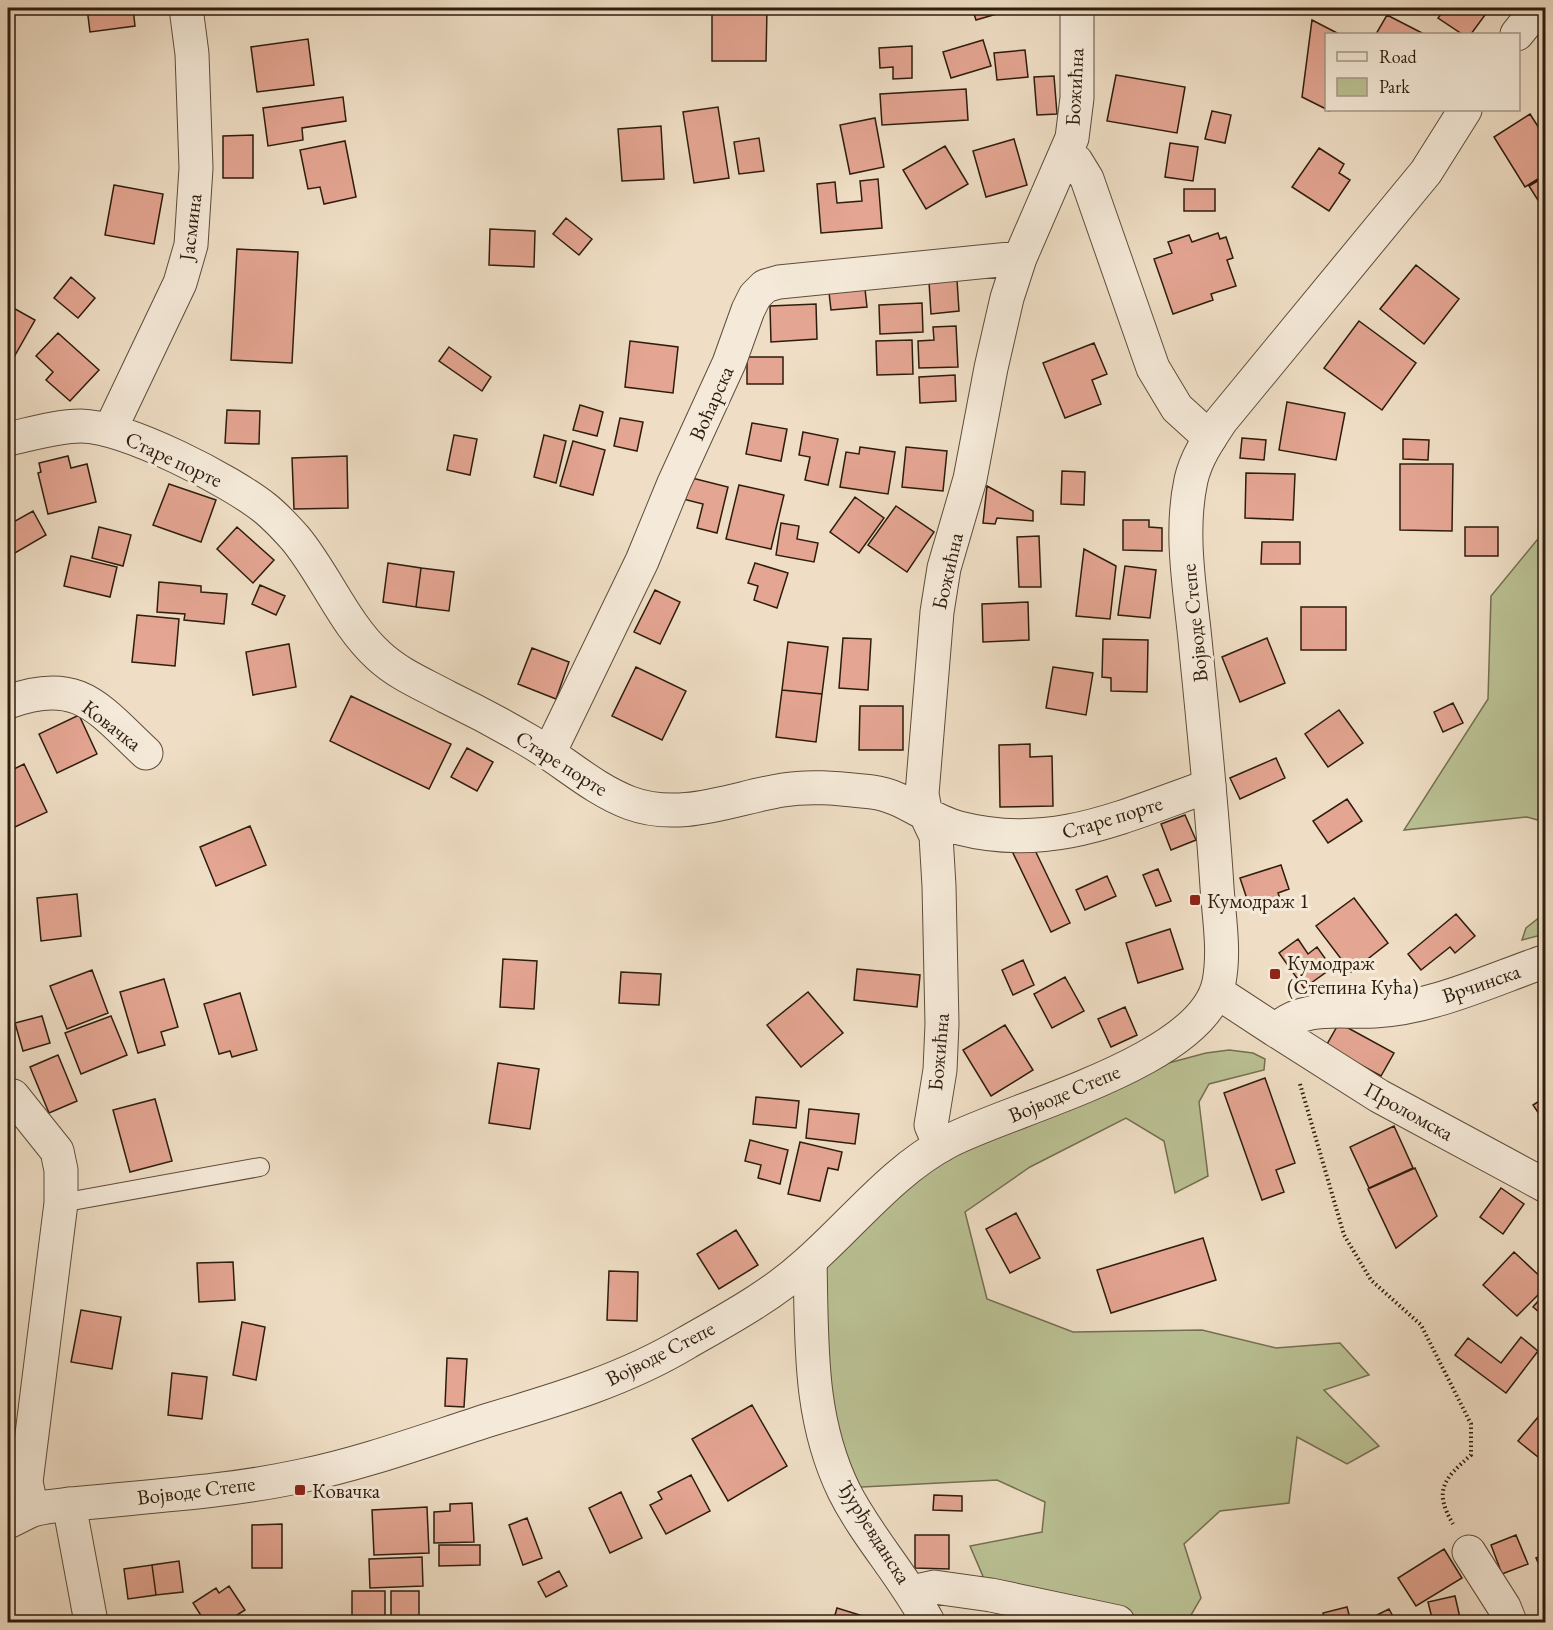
<svg xmlns="http://www.w3.org/2000/svg" width="1553" height="1630" font-family="'EB Garamond',serif">
<style>
.green{fill:#bac194;stroke:#746f50;stroke-width:1.5}
.building{fill:#e4a592;stroke:#2e1d0d;stroke-width:1.5}
.lines{fill:none;stroke-linecap:round;stroke-linejoin:round}
.service-casing{stroke:#5e4d3b;stroke-width:20}
.minor-casing{stroke:#5e4d3b;stroke-width:35}
.tertiary-casing{stroke:#5e4d3b;stroke-width:35}
.path{stroke:#2e1d0d;stroke-width:4;stroke-dasharray:1.5 3;stroke-linecap:butt}
.service{stroke:#f5ead9;stroke-width:18}
.minor{stroke:#f5ead9;stroke-width:33}
.tertiary{stroke:#f5ead9;stroke-width:33}
.poi-dot{fill:#8f2418;stroke:#f5ead9;stroke-width:2}
.labels{text-anchor:middle;dominant-baseline:central;stroke-width:6;stroke-linejoin:round;paint-order:stroke}
.street-label{font-size:21px;fill:#2e1d0d;stroke:#f5ead9}
.poi-label{font-size:21px;fill:#2e1d0d;stroke:#f5ead9;text-anchor:start}
</style>
<rect width="100%" height="100%" fill="#efdec5"/>
<filter id="stains"><feTurbulence type="fractalNoise" baseFrequency=".00333" numOctaves="4"/><feColorMatrix values="0 0 0 0 .2 0 0 0 0 .09 0 0 0 0 .02 0 0 0 .5 -.17"/></filter>
<radialGradient id="worn" r=".72"><stop offset=".6" stop-color="#630" stop-opacity="0"/><stop offset="1" stop-color="#630" stop-opacity=".3"/></radialGradient>
<path class="green" d="M1545 534V822L1527 817 1404 830 1488 699 1491 596 1537 540Z
M1545 913V934L1522 940 1526 928Z
M1229 1050 1253 1053 1265 1059 1264 1070 1209 1084 1199 1102 1208 1176 1175 1193 1164 1141 1126 1118 1030 1167 965 1212 987 1299 1073 1332 1202 1330 1276 1348 1340 1343 1369 1375 1324 1390 1379 1446 1347 1464 1297 1437 1289 1503 1220 1511 1184 1544 1201 1598 1187 1622H1118L991 1595 970 1546 1042 1532 1045 1502 997 1480 843 1488 820 1429 819 1273 880 1207 949 1158 1146 1069 1206 1053Z"/>
<path class="building" d="M87 8H133L135 26 90 32Z
M712 8H767L766 61H712Z
M864 8H883L865 12Z
M972 8H1017L976 20Z
M1446 8H1473L1485 15 1471 34H1462L1438 18Z
M1387 15 1424 34H1376Z
M1312 20 1339 34H1326V110L1330 111 1302 97Z
M308 39 314 85 257 92 251 47Z
M983 40 991 66 951 78 943 52Z
M912 46V78L893 79V67L880 68 879 48Z
M1025 50 1028 77 997 80 994 53Z
M1116 75 1185 87 1177 133 1107 121Z
M1054 76 1057 114 1037 115 1034 77Z
M966 89 968 120 882 125 880 94Z
M343 97 346 121 302 128 303 140 268 146 263 108Z
M718 107 729 178 694 183 683 112Z
M1212 111 1231 115 1225 143 1205 139Z
M1530 114 1546 139V174L1525 187 1494 137Z
M875 118 884 167 850 174 840 125Z
M661 126 664 179 622 181 618 129Z
M253 135V178H223V136Z
M759 138 764 171 739 174 734 142Z
M1014 139 1027 185 986 197 973 151Z
M345 141 356 197 324 204 320 187 308 189 300 150Z
M1170 143 1198 147 1193 181 1165 177Z
M945 146 968 184 926 209 903 170Z
M1319 148 1344 164 1339 173 1350 180 1329 211 1292 187Z
M1546 176V213L1529 186Z
M878 179 882 228 821 233 817 184 835 182 837 203 862 201 860 181Z
M114 185 163 194 154 244 105 235Z
M1184 189H1215V211H1184Z
M566 218 592 239 579 255 553 234Z
M490 229 535 231 534 267 489 265Z
M1218 233 1220 239 1226 237 1233 258 1227 260 1236 286 1211 294 1213 300 1173 314 1154 259 1172 253 1168 242 1189 235 1192 242Z
M237 249 298 252 292 363 231 360Z
M1416 265 1459 299 1424 344 1380 309Z
M71 277 95 298 78 318 54 298Z
M864 280 867 307 831 310 828 284Z
M957 280 959 311 931 314 929 282Z
M922 303 923 332 880 334 879 305Z
M816 304 817 339 771 342 770 306Z
M8 305 35 320 10 364 8 362Z
M1359 321 1416 363 1382 410 1324 368Z
M956 326 958 367 919 368 918 341 934 340 933 327Z
M58 333 99 370 70 401 46 380 53 372 36 356Z
M912 340 913 374 877 375 876 341Z
M630 341 678 347 673 393 625 387Z
M1094 343 1107 374 1092 380 1101 404 1065 418 1043 363Z
M449 347 491 377 482 391 439 361Z
M747 357H783V384H747Z
M955 375 956 401 920 403 919 377Z
M1287 402 1345 413 1336 460 1279 450Z
M580 405 603 412 597 436 573 430Z
M227 410 260 411 259 444 225 443Z
M620 418 643 422 637 451 614 446Z
M752 423 787 429 781 461 746 454Z
M803 432 838 439 828 485 805 480 810 457 799 455Z
M454 435 477 439 470 475 447 470Z
M544 435 566 441 556 483 534 477Z
M1242 438 1266 440 1264 460 1240 458Z
M1403 439 1429 440 1428 460 1403 459Z
M573 441 605 450 593 495 560 486Z
M860 447 895 452 888 494 840 487 846 452 859 454Z
M906 447 947 451 943 491 902 487Z
M68 456 71 468 87 464 96 502 48 514 38 473 41 472 39 463Z
M347 456 348 508 294 509 292 458Z
M1400 464H1453L1452 531 1400 530Z
M1062 471 1085 472 1084 505 1061 504Z
M1246 473 1295 474 1293 520 1245 518Z
M684 476 728 487 717 533 697 528 703 504 679 498Z
M169 484 216 500 201 542 153 525Z
M739 485 784 495 771 549 726 539Z
M987 486 1033 511V521L997 518 995 524 983 523Z
M855 497 884 518 859 553 830 532Z
M896 506 934 532 907 572 868 545Z
M33 511 46 535 8 557V538L13 535 8 525Z
M1123 520H1149V527L1162 528V551L1123 550Z
M781 523 799 526 797 539 818 543 814 562 776 555Z
M99 527 131 535 123 566 92 558Z
M237 527 274 560 253 583 217 549Z
M1465 527H1498V556H1465Z
M1039 536 1041 587H1019L1017 537Z
M1262 542H1300V564H1261Z
M1084 549 1116 566 1110 619 1076 616Z
M71 556 117 567 110 597 64 586Z
M388 563 421 568 416 607 383 602Z
M755 563 788 573 777 608 754 600 758 586 748 583Z
M1125 566 1156 570 1150 618 1118 615Z
M421 568 454 572 449 611 416 607Z
M159 582 201 586V592L227 594 224 624 184 620 185 614 157 612Z
M260 585 285 596 276 615 252 604Z
M655 590 680 602 660 644 634 632Z
M1028 602 1029 640 983 642 982 604Z
M1301 607H1346V650H1301Z
M137 615 179 619 175 666 132 662Z
M843 638 871 639 868 690 839 688Z
M1267 638 1285 683 1240 702 1222 657Z
M1103 639 1148 640 1147 692 1111 691V678L1102 677Z
M788 642 828 647 822 694 782 690Z
M289 644 296 687 253 695 246 652Z
M532 648 569 662 556 699 518 684Z
M636 667 686 691 662 740 612 716Z
M1053 667 1093 673 1086 715 1046 708Z
M782 690 822 694 816 742 776 737Z
M351 696 451 744 429 789 330 741Z
M1453 703 1463 723 1443 732 1434 712Z
M860 706H903V750H859Z
M1339 710 1363 743 1328 767 1305 734Z
M79 715 97 754 57 773 39 734Z
M1030 744V757L1052 756 1053 806 1000 807 999 745Z
M467 748 493 762 477 791 451 777Z
M1276 758 1285 778 1240 799 1230 778Z
M24 764 47 812 15 827 8 811V772Z
M1347 799 1362 821 1328 843 1313 821Z
M1185 815 1196 840 1171 850 1161 824Z
M250 826 266 865 216 886 200 847Z
M1031 842 1070 923 1051 932 1012 851Z
M1281 865 1289 889 1278 893 1281 901 1262 907 1259 899 1248 902 1240 878Z
M1158 869 1171 901 1156 906 1143 875Z
M1107 876 1116 896 1085 910 1076 890Z
M77 894 81 936 41 941 37 898Z
M1354 898 1388 943 1351 972 1316 926Z
M1456 914 1475 936 1455 953 1450 947 1421 970 1408 954Z
M1170 929 1183 969 1138 983 1126 943Z
M1298 939 1308 954 1317 947 1332 968 1304 988 1279 953Z
M503 959 537 961 534 1009 500 1007Z
M1023 960 1034 985 1013 995 1002 970Z
M857 969 920 975 917 1007 854 1000Z
M92 970 108 1013 67 1029 50 986Z
M621 972 661 974 659 1005 619 1003Z
M1065 977 1084 1011 1052 1028 1034 994Z
M164 979 178 1027 161 1032 165 1045 138 1053 120 992Z
M808 992 843 1033 801 1067 767 1025Z
M240 993 257 1050 232 1057 230 1051 219 1054 204 1004Z
M1125 1007 1137 1035 1111 1047 1098 1019Z
M42 1016 50 1043 23 1051 15 1023Z
M111 1016 127 1055 81 1074 65 1033Z
M1339 1023 1394 1053 1381 1076 1326 1046Z
M1005 1025 1033 1070 991 1096 963 1050Z
M58 1055 77 1101 49 1113 30 1067Z
M498 1063 539 1069 530 1129 489 1123Z
M1265 1078 1295 1163 1276 1170 1284 1192 1262 1200 1224 1093Z
M1546 1085V1124L1533 1105 1544 1098 1539 1090Z
M756 1097 799 1101 796 1128 753 1124Z
M155 1099 172 1161 130 1172 113 1110Z
M809 1109 859 1114 855 1144 806 1138Z
M1394 1126 1413 1168 1369 1188 1350 1147Z
M750 1140 788 1150 780 1184 758 1178 761 1165 745 1161Z
M800 1142 842 1152 838 1170 828 1168 820 1201 788 1194Z
M1415 1168 1437 1216 1396 1248 1368 1189Z
M1501 1188 1524 1204 1503 1234 1480 1217Z
M1016 1213 1040 1258 1010 1273 986 1229Z
M736 1230 758 1265 719 1289 697 1254Z
M1203 1238 1216 1280 1111 1313 1097 1270Z
M1514 1252 1546 1282V1287L1517 1316 1483 1285Z
M233 1262 235 1300 199 1302 197 1263Z
M609 1271 638 1272 637 1321 607 1320Z
M1546 1292V1318L1533 1307Z
M81 1310 121 1317 112 1369 71 1362Z
M242 1322 265 1327 256 1380 233 1375Z
M1521 1337 1538 1351 1506 1393 1455 1355 1468 1338 1501 1363Z
M447 1358 467 1359 464 1407 445 1406Z
M172 1373 207 1377 202 1419 168 1415Z
M752 1405 787 1466 728 1501 692 1439Z
M1538 1417 1546 1424V1448L1538 1457 1518 1441Z
M691 1475 710 1511 666 1534 650 1505 662 1499 658 1492Z
M621 1492 642 1538 610 1553 589 1508Z
M934 1495 962 1496V1511L933 1510Z
M472 1503 474 1542 434 1543V1512L450 1511V1504Z
M427 1507 429 1553 374 1555 372 1510Z
M527 1518 542 1558 523 1565 509 1525Z
M282 1524V1568H252V1525Z
M915 1535H949V1569L915 1568Z
M1516 1535 1528 1564 1502 1574 1491 1545Z
M439 1545H480V1565L439 1566Z
M1444 1549 1462 1578 1416 1606 1398 1578Z
M1546 1554V1580L1536 1558Z
M422 1557 423 1586 370 1588 369 1559Z
M179 1561 183 1592 156 1595 152 1565Z
M152 1565 156 1595 128 1599 124 1569Z
M559 1571 567 1586 546 1597 538 1582Z
M229 1586 245 1610 226 1622H205L193 1603 216 1588 219 1593Z
M352 1591H385V1622H352Z
M391 1591H419V1622H391Z
M1455 1596 1461 1622H1433L1428 1602Z
M1347 1607 1351 1622H1325L1323 1613Z
M837 1608 876 1620V1622H833Z
M1389 1609 1396 1622H1363Z
M987 1616 1009 1622H985Z
M1321 1616 1322 1622H1300V1621Z"/>
<g class="lines">
<defs>
<path id="service" d="M61 1203 260 1167"/>
<path id="minor" d="M1066 154 1076 161 1087 179 1153 368 1177 408 1210 438
M110 430 180 283 191 245 196 168 192 54 186 8
M8 439C31 434 57 426 81 426 127 427 230 480 266 509 277 518 286 528 295 538 325 574 344 624 378 655 398 674 423 684 447 697 476 711 504 726 531 742 565 762 593 789 630 803 681 822 733 798 783 790 813 785 842 789 872 792 905 796 927 820 959 828 1052 852 1123 816 1209 786
M8 702C78 676 98 708 146 753
M549 753 642 561 674 483 729 363 748 310 755 296 765 286 779 282 1020 258
M1217 992 1275 1030C1305 1004 1338 1013 1375 1011 1433 1008 1491 980 1546 961
M1275 1030 1379 1096 1546 1186
M13 1096 57 1151 61 1170V1203L26 1482 32 1510
M940 1146 931 1125 940 1070 942 1024 939 886 936 836 926 815 922 794 937 612 944 568 970 479 991 368 1007 298 1020 258 1072 138 1077 98V8
M810 1261C812 1341 808 1417 844 1491 867 1537 904 1576 928 1622
M69 1504 91 1622
M1469 1552 1504 1607 1510 1622
M912 1592 934 1587 991 1595 1118 1622"/>
<path id="tertiary" d="M1517 34 1538 8
M8 1522 32 1510 46 1507C130 1497 218 1494 301 1476 365 1463 429 1439 492 1419 559 1399 626 1379 686 1343 726 1320 771 1296 805 1265 852 1224 893 1170 949 1141 1015 1107 1204 1061 1219 982 1225 951 1219 918 1217 887 1212 808 1204 729 1196 650 1191 594 1179 535 1191 480 1196 458 1209 439 1221 421L1426 172 1465 110"/>
</defs>
<use href="#service" class="service-casing"/>
<use href="#minor" class="minor-casing"/>
<use href="#tertiary" class="tertiary-casing"/>
<path class="path" d="M1300 1084 1344 1235 1371 1280 1421 1325 1471 1424V1455C1444 1479 1433 1490 1453 1524"/>
<use href="#service" class="service"/>
<use href="#minor" class="minor"/>
<use href="#tertiary" class="tertiary"/>
</g>
<g class="poi-dot">
<rect x="1189" y="894" width="12" height="12" rx="3"/>
<rect x="1269" y="968" width="12" height="12" rx="3"/>
<rect x="294" y="1484" width="12" height="12" rx="3"/>
</g>
<g class="labels">
<g class="street-label">
<text transform="translate(1074 87) rotate(-87)">Божићна</text>
<text transform="translate(190 227) rotate(-83)">Јасмина</text>
<text transform="translate(711 403) rotate(-66)">Воћарска</text>
<text transform="translate(174 459) rotate(25)">Старе порте</text>
<text transform="translate(947 571) rotate(-77)">Божићна</text>
<text transform="translate(1194 623) rotate(-96)">Војводе Степе</text>
<text transform="translate(112 725) rotate(38)">Ковачка</text>
<text transform="translate(562 763) rotate(32)">Старе порте</text>
<text transform="translate(1112 817) rotate(-17)">Старе порте</text>
<text transform="translate(1481 983) rotate(-19)">Врчинска</text>
<text transform="translate(938 1052) rotate(-85)">Божићна</text>
<text transform="translate(1064 1093) rotate(-23)">Војводе Степе</text>
<text transform="translate(1409 1111) rotate(29)">Проломска</text>
<text transform="translate(660 1353) rotate(-27)">Војводе Степе</text>
<text transform="translate(196 1490) rotate(-7)">Војводе Степе</text>
<text transform="translate(875 1532) rotate(58)">Ђурђевданска</text>
</g>
<g class="poi-label">
<text x="1207" y="900">Кумодраж 1</text>
<text x="1287" y="962">Кумодраж<tspan x="1287" dy="24">(Степина Кућа)</tspan></text>
<text x="312" y="1490">Ковачка</text>
</g>
</g>
<rect width="1553" height="1630" fill="none" stroke="#efdec5" stroke-width="30"/>
<rect x="9" y="9" width="1535" height="1612" fill="none" stroke="#2e1d0d" stroke-width="3"/>
<rect x="15" y="15" width="1523" height="1600" fill="none" stroke="#2e1d0d" stroke-width="1.5"/>
<rect x="1325" y="33" width="195" height="78" fill="#f5ead9" stroke="#a59887" stroke-width="1.5"/>
<rect x="1337" y="52" width="30" height="9" fill="#f5ead9" stroke="#a59887" stroke-width="1.5"/>
<text x="1379" y="63" font-size="18" fill="#2e1d0d">Road</text>
<rect x="1337" y="78" width="30" height="18" fill="#bac194" stroke="#a59887" stroke-width="1.5"/>
<text x="1379" y="93" font-size="18" fill="#2e1d0d">Park</text>
<rect width="100%" height="100%" filter="url(#stains)"/>
<rect width="100%" height="100%" fill="url(#worn)"/>
</svg>
